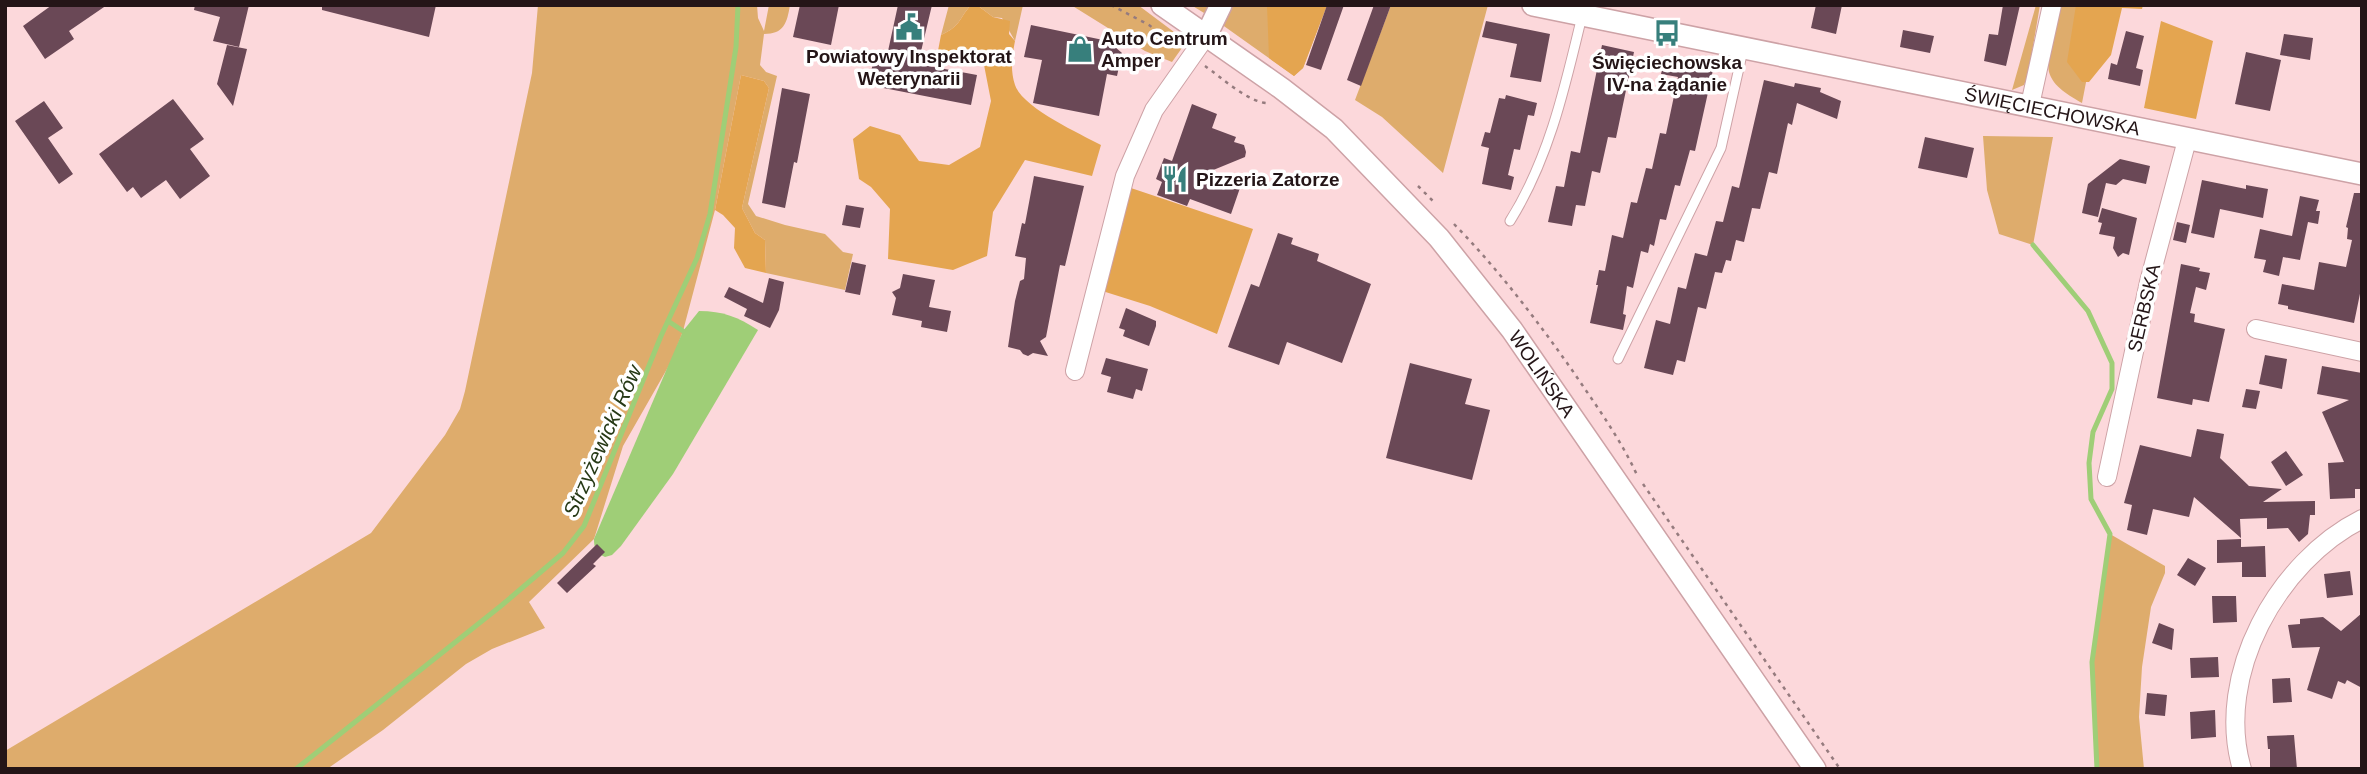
<svg xmlns="http://www.w3.org/2000/svg" width="2367" height="774" font-family="Helvetica,sans-serif">
<style>
.green{fill:#deac6c}
.forest{fill:#e4a550}
.water{fill:#9fce77}
.lines{fill:none;stroke-linecap:round;stroke-linejoin:round}
.stream{stroke:#9fce77;stroke-width:5}
.building{fill:#6a4856}
.service-casing{stroke:#cda2a6;stroke-width:11}
.minor-casing{stroke:#cda2a6;stroke-width:20}
.tertiary-casing{stroke:#cda2a6;stroke-width:24}
.path{stroke:#957b7e;stroke-width:2.5;stroke-dasharray:3.5 5;stroke-linecap:butt}
.service{stroke:#fff;stroke-width:9}
.minor{stroke:#fff;stroke-width:18}
.tertiary{stroke:#fff;stroke-width:21}
.labels{text-anchor:middle;dominant-baseline:central;stroke-width:7;stroke-linejoin:round;paint-order:stroke}
.poi-label{font-size:19px;font-weight:bold;fill:#241517;stroke:#fff;text-anchor:start}
.street-label{font-size:19px;fill:#241517;stroke:#fff}
.water-label{font-size:21px;font-style:italic;fill:#263916;stroke:#fff}
</style>
<rect width="100%" height="100%" fill="#fcd8db"/>
<path class="green" d="M538 5H757L758 18 764 31 769 5H790C787 23 784 34 764 34L760 65 766 72 777 76 748 204 756 216 785 225 825 234 843 252 853 254 845 290 766 273 765 240 755 233 742 208 769 88 764 81 741 75 715 210 683 331 671 362 623 446 594 539 529 602 545 628 492 649 466 664 383 730 327 769H5V751L371 533 445 435 460 409 465 391 532 73Z
M949 5H971C957 21 962 25 941 35Z
M977 5H1023L1015 41 1002 18 993 17Z
M1071 5H1138L1182 38 1184 45 1172 62 1145 51Z
M1191 5H1327L1303 68 1294 76 1214 19Z
M1391 5H1488L1443 173 1382 117 1355 100Z
M2036 5H2040L2028 76 2024 85 2012 90Z
M2061 5H2101L2082 103C2070 96 2053 87 2049 72 2045 57 2058 21 2061 5Z
M1983 136 2053 137 2033 245 1999 234 1987 190Z
M2110 534 2165 566V573L2151 607 2142 667 2139 717 2144 769H2097L2092 662Z"/>
<path class="forest" d="M971 5H977L993 17 1010 21 1009 34 1015 41C1012 56 1010 70 1015 85 1023 108 1079 133 1101 145L1092 176 1025 160 993 212 987 256 953 270 888 259 890 209 871 187 859 179 853 139 870 126 900 135 919 161 949 165 980 147 991 101 984 65 937 56 941 35C962 25 957 21 971 5Z
M1267 5H1327L1303 68 1294 76 1269 58Z
M2076 5H2143L2142 9 2122 8 2111 55 2089 82H2082L2067 62Z
M2161 21 2213 41 2196 119 2144 108Z
M741 75 764 81 769 88 742 208 755 233 765 240 766 273 745 268 734 248 735 228 723 215 715 210Z
M1122 185 1253 229 1217 334 1150 306 1096 289Z"/>
<path class="water" d="M699 311C723 311 738 317 758 330L673 474 621 546 612 555 605 557C596 553 594 548 594 539L683 331Z"/>
<g class="lines">
<path class="stream" d="M2033 245 2088 311 2112 363V389L2093 432 2089 463 2091 499 2110 534 2092 662 2097 769
M668 321 683 331
M296 769 502 605 563 553 584 526 661 336 697 258 710 214 736 47 738 5"/>
</g>
<path class="building" d="M52 5H107L69 31 74 39 45 59 23 26Z
M195 5H249L239 47 213 41 220 17 194 10Z
M322 5H436L429 37 322 10Z
M800 5H839L831 45 793 37Z
M898 5H932L918 64 977 75 971 105 868 85 873 63 885 65Z
M1327 5H1344L1321 70 1306 65Z
M1374 5H1391L1361 86 1347 80Z
M1816 5H1842L1836 34 1811 28Z
M2003 5H2020L2006 66 1984 61 1989 34 1998 35Z
M1486 21 1550 34 1541 82 1510 77 1517 44 1482 37Z
M1031 25 1108 41 1122 53 1117 76 1107 74 1099 116 1033 103 1042 60 1024 57Z
M1903 30 1934 36 1930 53 1900 47Z
M2126 31 2144 36 2136 68 2143 70 2140 86 2108 79 2111 63 2117 65Z
M2284 34 2313 38 2310 60 2280 55Z
M227 45 247 49 233 106 217 84Z
M1602 45 1634 52 1616 138 1608 137 1600 173 1592 171 1585 206 1576 205 1572 226 1548 222 1556 186 1564 187 1571 151 1580 153Z
M2246 52 2281 60 2270 111 2235 104Z
M1665 58 1713 70 1695 151 1690 150 1680 186 1675 185 1666 220 1660 219 1654 246 1650 244 1648 253 1641 251 1633 288 1627 286 1623 314 1626 315 1623 330 1590 323 1598 285H1596L1599 270 1605 271 1612 235 1623 238 1631 202 1637 203 1646 168 1652 169 1660 133 1666 134 1678 77 1661 74Z
M1764 80 1794 87 1795 83 1821 88 1820 92 1841 101 1837 119 1797 103 1792 125 1788 123 1777 174 1769 172 1760 209 1752 208 1744 242 1736 240 1731 261 1726 260 1722 273 1715 272 1706 309 1698 307 1685 362 1677 360 1673 375 1644 368 1656 320 1670 324 1678 287 1686 289 1695 253 1707 256 1716 221 1723 222 1732 186 1739 188Z
M782 88 810 94 797 163 794 162 785 208 762 203Z
M1506 95 1537 103 1534 116 1528 115 1520 150 1514 149 1508 175 1514 177 1511 190 1482 184 1489 148 1481 146 1485 132 1490 133 1499 98 1505 99Z
M173 99 204 139 190 149 210 176 180 199 166 180 141 198 133 187 127 192 99 154Z
M44 101 63 128 48 138 73 174 59 184 15 121Z
M1192 104 1217 114 1212 128 1236 137 1234 142 1244 145 1246 152 1245 157 1206 173 1241 185 1231 214 1190 199 1187 206 1157 195 1162 182 1156 179 1164 158 1172 161Z
M1925 137 1974 148 1967 178 1918 168Z
M2120 159 2150 166 2146 184 2123 179 2116 185 2106 183 2098 217 2082 213 2088 184Z
M1034 176 1084 186 1065 266 1060 265 1046 337 1040 341 1048 356 1033 353 1028 356 1023 354 1020 350 1008 347 1015 301 1020 281 1024 279 1026 258 1015 256 1022 223 1025 224Z
M2202 180 2246 189V185L2268 189 2263 218 2220 209 2214 238 2191 233Z
M2354 193H2362V284L2354 323 2288 309V306L2278 304 2282 284 2314 290 2319 262 2346 267 2352 240 2347 239 2348 228 2346 227Z
M2300 196 2319 200 2316 211H2320L2318 224 2308 222 2300 260 2283 257 2279 276 2263 272 2266 260 2254 258 2260 229 2292 236Z
M846 205 864 208 860 228 842 225Z
M2102 208 2137 218 2129 255 2123 253 2118 257 2113 248 2115 237 2099 234 2102 223 2098 222Z
M2177 222 2190 225 2186 243 2173 240Z
M1278 233 1293 238 1291 244 1319 254 1317 261 1371 284 1342 363 1287 342 1279 365 1228 347 1251 284 1259 287Z
M852 262 866 265 860 295 845 292Z
M2181 264 2200 268 2199 271 2210 273 2206 290 2196 287 2190 313 2195 314 2194 322 2225 329 2209 402 2193 399 2192 405 2157 398Z
M903 274 935 280 929 307 951 311 947 332 921 327 922 321 892 315 896 298 892 292 900 288Z
M769 278 784 282 779 310 770 328 744 316 747 309 724 297 729 287 763 303Z
M1126 308 1156 321V326L1149 346 1123 336 1125 330 1119 328Z
M2265 355 2287 359 2282 389 2259 384Z
M1106 358 1148 369 1142 391 1136 389 1133 399 1107 392 1111 377 1101 374Z
M1410 363 1472 379 1465 404 1490 410 1472 480 1386 458Z
M2322 366 2362 373V489H2355V498L2330 499 2328 463 2344 462 2322 412 2349 400 2317 394Z
M2246 389 2260 391 2256 409 2242 407Z
M2197 429 2224 434 2220 458 2249 486 2282 489 2263 502 2315 501V515H2310L2308 534 2299 542 2288 528 2267 529V518L2240 519 2241 538 2194 497 2189 517 2153 509 2147 535 2127 530 2132 505 2124 503 2140 445 2191 457Z
M2286 451 2303 475 2286 486 2271 462Z
M2241 539V547L2265 546 2266 577H2242V562L2217 563V540Z
M597 544 605 552 593 564 596 566 567 593 557 583Z
M2188 558 2206 568 2195 586 2177 575Z
M2350 571 2353 595 2327 598 2324 574Z
M2212 596H2236L2237 622 2213 623Z
M2362 613V688L2347 680 2345 684 2338 681 2332 699 2307 690 2320 647 2292 648 2288 625 2300 624V619L2323 617 2341 631Z
M2159 623 2174 629 2172 650 2152 643Z
M2218 657 2219 677 2191 678 2190 658Z
M2290 678 2292 702 2273 703 2272 679Z
M2147 693 2167 695 2165 716 2145 714Z
M2215 710 2216 737 2191 739 2190 712Z
M2294 735 2297 769H2270V749H2268L2267 736Z"/>
<g class="lines">
<defs>
<path id="service" d="M1510 221C1549 159 1565 87 1582 16
M1618 359 1721 148 1743 50"/>
<path id="minor" d="M2030 105 2052 5
M2256 329 2362 352
M1075 371 1125 176 1154 110 1206 36
M2107 477 2149 282 2187 140
M2242 769C2214 675 2278 561 2362 519"/>
<g id="tertiary">
<path id="s1" d="M1162 5 1281 88 1334 129 1439 238 1512 330 1815 769"/>
<path id="s2" d="M1533 5 2362 174"/>
<path d="M1206 36 1221 5"/>
</g>
</defs>
<use href="#service" class="service-casing"/>
<use href="#minor" class="minor-casing"/>
<use href="#tertiary" class="tertiary-casing"/>
<path class="path" d="M1111 5 1149 25 1176 46
M1205 66C1221 77 1251 105 1270 103
M1418 186 1433 201
M1454 224C1498 269 1536 319 1572 370 1595 404 1620 438 1637 475
M1643 484 1840 769"/>
<use href="#service" class="service"/>
<use href="#minor" class="minor"/>
<use href="#tertiary" class="tertiary"/>
</g>
<defs>
<symbol id="civic-bare" viewBox="-9 -9 18 18"><path d="M-.6-6.5H3V-4.5H.6V-3L4-1V1h2V6H-6V1h2V-1L-.6-3ZM-1.2 2.5V6h2.4V2.5Z" fill="#377f7c" stroke="#fff" stroke-width="2.5" paint-order="stroke"/></symbol>
<symbol id="bus-bare" viewBox="-9 -9 18 18"><path d="M-5-6H5V4H4V6H2V4H-2V6H-4V4H-5ZM-3.5-4V0h7V-4ZM-3.5 1.2v1.5H-2V1.2ZM2 1.2v1.5H3.5V1.2Z" fill="#377f7c" stroke="#fff" stroke-width="2.5" paint-order="stroke"/></symbol>
<symbol id="shop-bare" viewBox="-9 -9 18 18"><path d="M-5-2.5h2.3a2.7 3.5 0 0 1 5.4 0H5L5.5 6h-11ZM-1.5-2.5h3a1.5 2.3 0 0 0-3 0Z" fill="#377f7c" stroke="#fff" stroke-width="2.5" paint-order="stroke"/></symbol>
<symbol id="restaurant-bare" viewBox="-9 -9 18 18"><path d="M-5-6h1v4h1v-4h1v4h1v-4h1v5L-1.5 .5V6h-2V.5L-5-1ZM5-6V6H3V1.5H1.5Q1.5-4 5-6Z" fill="#377f7c" stroke="#fff" stroke-width="2.5" paint-order="stroke"/></symbol>
</defs>
<g fill-rule="evenodd">
<use href="#civic-bare" x="890" y="8" width="38" height="38"/>
<use href="#bus-bare" x="1648" y="14" width="38" height="38"/>
<use href="#shop-bare" x="1061" y="30" width="38" height="38"/>
<use href="#restaurant-bare" x="1156" y="160" width="38" height="38"/>
</g>
<g class="labels">
<g class="poi-label">
<text x="1101" y="38">Auto Centrum<tspan x="1101" dy="22">Amper</tspan></text>
<text x="909" y="56" text-anchor="middle">Powiatowy Inspektorat<tspan x="909" dy="22">Weterynarii</tspan></text>
<text x="1667" y="62" text-anchor="middle">Święciechowska<tspan x="1667" dy="22">IV-na żądanie</tspan></text>
<text x="1196" y="179">Pizzeria Zatorze</text>
</g>
<g class="street-label">
<text stroke="none"><textPath href="#s2" startOffset="530">ŚWIĘCIECHOWSKA</textPath></text>
<text transform="translate(2144 308) rotate(-77)">SERBSKA</text>
<text stroke="none"><textPath href="#s1" startOffset="534">WOLIŃSKA</textPath></text>
</g>
<g class="water-label">
<text transform="translate(602 441) rotate(-66)">Strzyżewicki Rów</text>
</g>
</g>
<rect width="2367" height="774" fill="none" stroke="#241517" stroke-width="14"/>
</svg>
